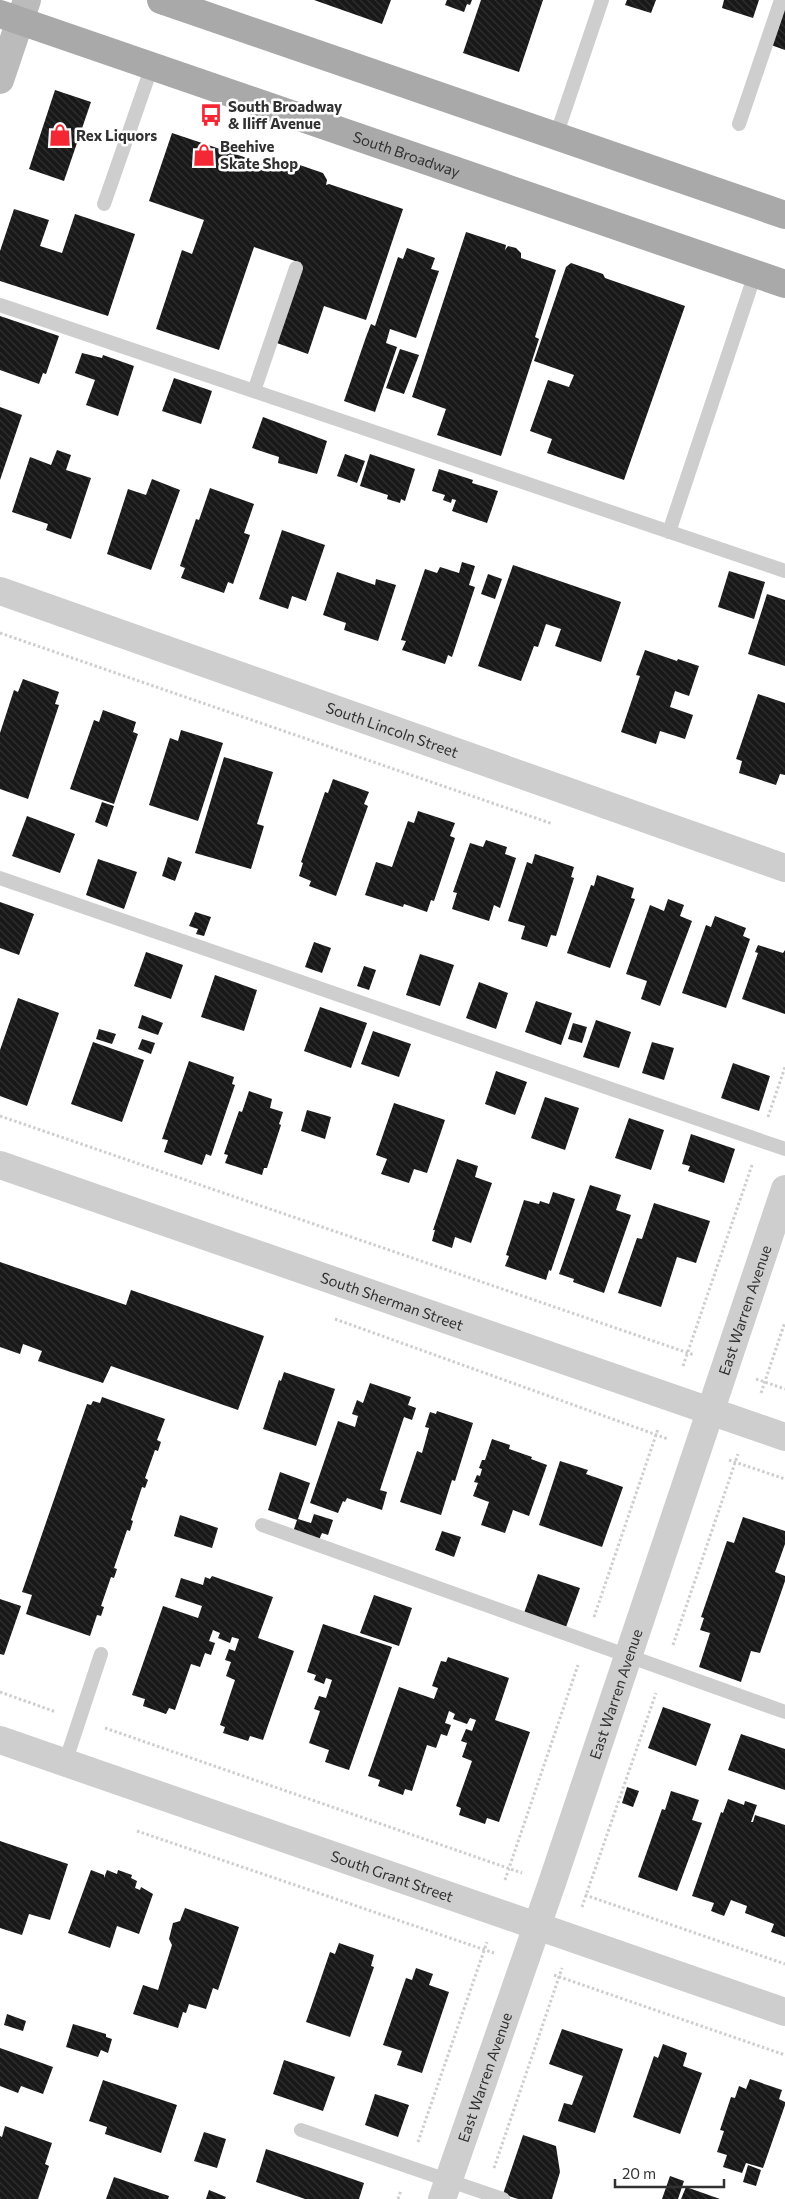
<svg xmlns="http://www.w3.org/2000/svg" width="785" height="2199" font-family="Commissioner,sans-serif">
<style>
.building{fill:url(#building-back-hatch)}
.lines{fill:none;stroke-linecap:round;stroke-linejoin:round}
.path{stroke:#cecece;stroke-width:3;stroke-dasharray:2.5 2.5;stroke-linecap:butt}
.lane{stroke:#cecece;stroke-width:14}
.street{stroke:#cecece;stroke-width:28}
.secondary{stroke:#bbb;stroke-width:28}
.primary{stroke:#a9a9a9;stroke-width:28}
.labels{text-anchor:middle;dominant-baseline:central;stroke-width:5;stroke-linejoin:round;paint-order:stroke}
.poi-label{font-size:15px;font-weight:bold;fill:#313131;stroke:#fff;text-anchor:start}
.street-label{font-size:15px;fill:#313131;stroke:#fff}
</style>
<defs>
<pattern id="building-back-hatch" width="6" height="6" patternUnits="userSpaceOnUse" patternTransform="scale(1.25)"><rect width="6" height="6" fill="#181818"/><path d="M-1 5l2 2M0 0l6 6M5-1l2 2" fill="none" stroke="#313131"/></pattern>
</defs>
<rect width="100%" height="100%" fill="#fff"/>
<path class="building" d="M314 0H391L382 24Z
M447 0H472L470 5 467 4 464 12 445 5Z
M481 0H543L519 72 463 53Z
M627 0H656L651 13 625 5Z
M724 0H759L753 18 722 8Z
M785 3V50L771 45Z
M55 90 91 102 64 181 29 169Z
M172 133 280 169 283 165 291 162 323 173 327 180 326 185 329 184 403 209 366 320 324 306 308 354 274 342 301 263 254 247 219 350 156 329 182 250 192 254 204 220 149 201Z
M14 209 49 220 40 246 62 253 75 214 135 234 108 316 0 281V251Z
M466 232 506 245 505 250 508 246 516 248 521 253V258L556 270 535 337 539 339 501 456 437 435 446 409 412 397Z
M407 248 435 258 431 269 439 271 416 338 390 329 386 343 397 347 375 412 344 401 366 337 371 324 375 326 398 257 403 259Z
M571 263 603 274 605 278 685 306 624 480 547 453 552 439 530 431 548 380 569 387 574 375 534 361 566 267Z
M0 316 59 336 46 374 43 373 39 384 0 370Z
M400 349 419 355 404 394 386 388Z
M82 353 102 358 103 355 134 366 118 416 86 405 95 380 75 373Z
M174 378 212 391 201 424 162 411Z
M0 407 22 415 0 480Z
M263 417 327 441 317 474 278 463 279 457 252 448Z
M57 450 71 455 66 470 91 478 71 539 46 530 48 524 12 512 30 457 51 465Z
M345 454 365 461 357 483 337 476Z
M370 454 415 469 405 501 401 499 400 503 387 499 388 495 360 486Z
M439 469 473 480 472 483 498 491 487 523 452 511 456 500 452 499 451 503 443 500 445 495 432 491Z
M152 479 180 490 151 570 107 554 128 489 146 495Z
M210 488 254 504 244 533 250 535 233 584 228 582 224 593 181 578 185 568 180 566 196 519 199 520Z
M282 530 325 545 306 601 292 596 288 609 259 599Z
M462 562 475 566 469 585 475 587 452 657 448 655 445 664 402 650 406 641 401 640 425 569 437 573 440 567 459 573Z
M513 565 621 602 601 662 555 646 561 629 546 624 538 647 534 646 521 681 478 666Z
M729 571 765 582 754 619 718 607Z
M337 572 375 585 376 579 396 585 378 641 344 630 346 623 323 615Z
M488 574 502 579 495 599 481 594Z
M767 594 785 600V666L748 654Z
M645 650 677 661 678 659 699 666 689 696 675 691 670 707 693 715 685 739 660 731 656 744 621 732 640 676 636 675Z
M23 679 59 692 55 704 59 705 28 799 0 789V733L14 690 18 692Z
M758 694 785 703V775L780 774 776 785 739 773 742 761 736 759Z
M103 710 136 722 133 732 138 734 114 804 70 789 94 720 99 722Z
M181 730 223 743 198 821 149 805 170 738 178 741Z
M224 757 273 772 257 824 264 826 251 869 195 853Z
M333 779 369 792 364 804 368 806 336 896 309 886 311 881 299 876 303 863 301 862 325 792 328 793Z
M102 802 114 806 107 827 95 822Z
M418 811 455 823 450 836 455 838 434 901 431 900 427 912 404 904 403 907 365 895 376 862 392 867 408 821 414 823Z
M27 816 75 834 60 873 12 856Z
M486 840 507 847 505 854 516 858 500 908 494 905 489 921 452 909 457 893 453 892 470 843 483 847Z
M535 854 574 867 571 877 574 878 556 936 551 935 547 947 521 939 525 926 508 921 527 862 532 864Z
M168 857 182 862 175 881 162 876Z
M98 859 137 872 124 909 86 895Z
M597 875 634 888 631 898 635 899 610 968 567 953 591 885 594 886Z
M668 899 684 905 680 916 692 921 660 1006 641 999 647 981 626 974 650 905 664 911Z
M0 902 34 914 19 955 0 948Z
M195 912 211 917 204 936 196 934 198 929 189 926Z
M715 916 746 928 743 936 750 939 726 1008 682 993 706 925 711 927Z
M314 942 331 948 322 973 305 967Z
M758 945 783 953 785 950V1014L742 999 758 953 755 952Z
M146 952 183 965 171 999 134 986Z
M420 954 454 965 440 1006 406 995Z
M364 966 376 970 369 990 357 986Z
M215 975 257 990 244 1031 201 1017Z
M479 982 508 993 496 1029 466 1018Z
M18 998 59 1013 27 1106 0 1096V1050Z
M536 1001 572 1013 561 1045 525 1032Z
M320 1007 367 1023 351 1068 304 1051Z
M142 1015 163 1023 158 1035 138 1028Z
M596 1020 631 1032 619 1068 583 1057Z
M573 1023 587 1027 582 1043 568 1039Z
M99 1029 116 1034 112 1044 96 1039Z
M373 1031 411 1044 399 1077 361 1064Z
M142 1039 155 1043 151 1054 138 1049Z
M93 1042 144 1060 122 1122 71 1104Z
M652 1042 674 1048 664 1080 642 1073Z
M189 1061 234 1077 232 1084 235 1085 211 1156 206 1154 202 1165 164 1152 168 1140 162 1139Z
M733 1063 770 1076 759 1111 721 1098Z
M496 1071 527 1082 515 1115 485 1104Z
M249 1091 272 1099 270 1108 283 1112 279 1124 281 1125 267 1168H264L262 1175 225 1163 228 1155 224 1154 239 1111 242 1112Z
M545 1097 579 1108 565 1150 531 1138Z
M394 1103 445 1120 427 1173 414 1169 409 1183 381 1174 387 1159 376 1155Z
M307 1110 331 1117 325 1139 301 1131Z
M629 1118 664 1130 651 1170 615 1158Z
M691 1134 735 1149 724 1183 688 1171 690 1166 682 1164Z
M457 1159 478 1166 475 1177 492 1183 471 1243 455 1237 452 1248 432 1241 435 1230H433Z
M590 1185 621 1195 616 1210 631 1215 604 1293 573 1282 574 1279 559 1274Z
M553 1192 575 1199 551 1271 549 1270 546 1280 505 1266 509 1256 506 1255 524 1200 539 1204 540 1201 549 1204Z
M654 1203 710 1221 696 1263 677 1257 661 1307 618 1293 637 1238 642 1239Z
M0 1262 126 1305 131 1290 264 1336 238 1410 111 1366 103 1383 38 1361 42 1351 23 1344 20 1354 0 1347Z
M284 1372 335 1389 316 1446 263 1429 279 1380 281 1381Z
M370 1383 411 1397 408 1405 416 1408 412 1420 404 1417 380 1490 387 1492 382 1510 347 1498 345 1502 343 1501 338 1513 310 1503 338 1421 355 1427 358 1416 352 1414 357 1400 363 1403Z
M102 1397 165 1419 157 1440 161 1442 158 1451 155 1450 145 1478 148 1480 145 1488 142 1487 131 1520 133 1521 130 1531 127 1530 114 1568 117 1569 114 1578 111 1577 101 1606 104 1607 101 1616 97 1615 90 1636 26 1614 32 1595 22 1592 87 1404 91 1405 93 1401 100 1403Z
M437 1411 473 1423 455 1481 452 1480 441 1515 400 1502 417 1451 422 1453 429 1428 425 1427 430 1412 436 1414Z
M492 1439 510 1445 509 1449 532 1457 531 1459 547 1465 529 1516 513 1510 505 1533 481 1525 489 1502 473 1496 478 1483 474 1482 477 1475 480 1476 482 1469 479 1468 482 1460H485Z
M560 1461 588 1470 586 1474 623 1487 602 1547 539 1525Z
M280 1472 310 1483 298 1519 311 1523 314 1514 333 1520 328 1535 322 1533 319 1540 293 1532 297 1520 268 1510Z
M180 1515 218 1528 212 1548 174 1536Z
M743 1517 785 1531V1544L775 1572 785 1576V1581L760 1653 751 1651 741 1682 699 1667 710 1633 700 1630 704 1618 701 1617 727 1541 734 1543Z
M442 1531 461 1537 454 1557 435 1550Z
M538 1574 580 1588 566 1627 524 1613Z
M212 1576 273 1597 258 1638 294 1651 263 1740 250 1736 248 1741 223 1733 225 1727 220 1725 235 1680 226 1676 231 1662 225 1660 229 1649 235 1651 239 1639 232 1637 230 1643 218 1638 220 1633 213 1630 209 1641 215 1643 211 1655 205 1653 200 1667 191 1664 175 1710 169 1708 166 1714 143 1706 145 1699 132 1695 163 1606 198 1618 202 1606 175 1597 181 1578 203 1585 205 1577 210 1579Z
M374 1595 412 1608 399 1646 360 1633Z
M0 1599 21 1606 4 1655 0 1654Z
M323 1624 392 1647 349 1770 325 1762 329 1750 309 1743 320 1711 314 1709 319 1696 326 1698 332 1680 326 1678 324 1684 314 1680 316 1675 307 1672Z
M448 1657 509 1678 495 1720 530 1732 499 1822 487 1818 485 1824 459 1815 461 1808 456 1806 472 1761 462 1757 467 1743 461 1741 466 1729 472 1731 476 1720 470 1718 467 1724 453 1719 455 1714 449 1711 445 1723 451 1725 447 1736 441 1734 436 1748 427 1745 412 1791 405 1789 403 1795 378 1786 380 1780 368 1776 399 1687 434 1699 438 1688 432 1686 441 1661 446 1662Z
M663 1707 711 1724 696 1766 648 1748Z
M741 1734 785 1749V1790L728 1770Z
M627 1787 639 1791 633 1807 622 1803Z
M671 1791 699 1800 692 1820 702 1823 677 1891 638 1877 662 1809 665 1810Z
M728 1799 744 1805 745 1801 757 1805 751 1822H753L755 1815 785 1825V1937L771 1932 774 1924 745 1913 747 1906 731 1900 724 1916 711 1911 714 1903 692 1896 721 1812 723 1813Z
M0 1841 68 1864 50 1920 29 1914 22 1935 0 1928Z
M91 1870 104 1875V1878L107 1870 117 1874 118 1870 132 1875 131 1878 137 1881 135 1888 140 1890 141 1887 153 1894 139 1934 117 1926 110 1948 68 1933Z
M185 1908 239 1927 218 1990 213 1988 206 2009 189 2004 186 2013 183 2012 178 2028 133 2014 143 1985 158 1990 172 1945 169 1939 173 1923 180 1921Z
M339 1943 374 1955 371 1966 374 1967 350 2037 306 2022 330 1952 335 1954Z
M416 1968 433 1974 429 1985 449 1992 422 2073 397 2065 402 2051 383 2045 406 1978 412 1980Z
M7 2014 26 2021 23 2031 4 2025Z
M73 2024 106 2034V2037L112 2039 108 2053 101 2050 98 2057 66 2047Z
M562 2029 623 2049 595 2133 558 2121 564 2103 572 2105 583 2076 549 2064Z
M663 2044 687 2053 683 2066 702 2073 680 2134 633 2117 654 2056 658 2058Z
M0 2048 53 2067 43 2094 21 2086 18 2093 0 2086Z
M284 2060 335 2077 323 2111 273 2094Z
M750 2079 782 2090 779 2099 785 2102V2105L763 2168 746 2163 742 2173 723 2167 727 2155 717 2152 724 2131 720 2130 731 2097 735 2098 739 2086 746 2089Z
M103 2080 177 2105 161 2153 105 2134 107 2127 89 2121Z
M375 2094 409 2105 398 2137 365 2125Z
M5 2126 52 2143 45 2164 49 2166 38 2199H0V2136L2 2137Z
M204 2132 226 2139 217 2168 194 2161Z
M523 2135 556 2146 560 2172 552 2199H518L503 2194Z
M266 2149 364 2183 359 2199H305L256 2182Z
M748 2165 761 2170 756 2186 743 2182Z
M670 2176 684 2181 678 2199H662Z
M114 2177 169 2196 168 2199H106Z
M686 2187 720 2199H681Z
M209 2190 226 2197 225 2199H206Z"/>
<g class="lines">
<path class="path" d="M0 633 553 824
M0 1116 694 1355
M768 1117 785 1067
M335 1319 668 1439
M683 1366 752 1165
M756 1379 785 1389
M761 1393 785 1322
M729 1460 785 1479
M594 1617 658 1429
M673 1645 738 1454
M0 1692 56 1712
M105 1728 522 1873
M137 1831 494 1953
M505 1880 578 1665
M585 1895 785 1964
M582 1907 656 1693
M554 1975 785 2055
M418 2142 487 1942
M494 2168 562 1968
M398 2199 401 2190"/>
<path class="lane" d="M739 124 781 0
M556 136 602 0
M104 204 152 66
M0 305 785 571
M254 391 296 268
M669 532 755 274
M0 878 785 1149
M262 1525 785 1712
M65 1763 101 1654
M301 2130 503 2199"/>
<g class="street">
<path id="s1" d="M0 591 785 868"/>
<path id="s2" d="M0 1165 785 1437"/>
<path id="s3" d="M0 1740 785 2012"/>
<path id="s4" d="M442 2199 552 1883 785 1189"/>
</g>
<path class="secondary" d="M0 80 27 0"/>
<g class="primary">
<path d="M161 0 785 215"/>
<path id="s5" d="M0 14 785 284"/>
</g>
</g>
<defs>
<symbol id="bus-bare" viewBox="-9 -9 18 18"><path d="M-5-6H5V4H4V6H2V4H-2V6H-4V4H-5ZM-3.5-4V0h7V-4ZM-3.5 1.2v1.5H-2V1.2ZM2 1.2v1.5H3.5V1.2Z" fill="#f32834" stroke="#fff" stroke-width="2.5" paint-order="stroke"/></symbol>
<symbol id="shop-bare" viewBox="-9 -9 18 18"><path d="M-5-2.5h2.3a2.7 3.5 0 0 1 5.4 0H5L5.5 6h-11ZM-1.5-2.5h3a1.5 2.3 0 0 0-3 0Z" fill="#f32834" stroke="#fff" stroke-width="2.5" paint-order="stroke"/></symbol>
</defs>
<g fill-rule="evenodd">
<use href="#bus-bare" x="195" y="99" width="32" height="32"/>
<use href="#shop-bare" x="44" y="119" width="32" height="32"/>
<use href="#shop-bare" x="188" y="139" width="32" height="32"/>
</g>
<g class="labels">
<g class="poi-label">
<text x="228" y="106">South Broadway<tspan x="228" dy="17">&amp; Iliff Avenue</tspan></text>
<text x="76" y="135">Rex Liquors</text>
<text x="220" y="146">Beehive<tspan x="220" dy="17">Skate Shop</tspan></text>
</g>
<g class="street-label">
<text stroke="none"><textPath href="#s5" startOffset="430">South Broadway</textPath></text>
<text stroke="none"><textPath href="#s1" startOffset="416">South Lincoln Street</textPath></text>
<text stroke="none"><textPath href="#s2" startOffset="415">South Sherman Street</textPath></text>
<text stroke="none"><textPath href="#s4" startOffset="939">East Warren Avenue</textPath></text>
<text stroke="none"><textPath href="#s4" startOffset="534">East Warren Avenue</textPath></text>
<text stroke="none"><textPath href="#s3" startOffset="415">South Grant Street</textPath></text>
<text stroke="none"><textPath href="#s4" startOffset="129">East Warren Avenue</textPath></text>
</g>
</g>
<path d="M615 2179v8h109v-8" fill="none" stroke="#313131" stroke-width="2.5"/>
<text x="622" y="2179" font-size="15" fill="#313131" stroke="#ffffff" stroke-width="4" paint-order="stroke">20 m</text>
</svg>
